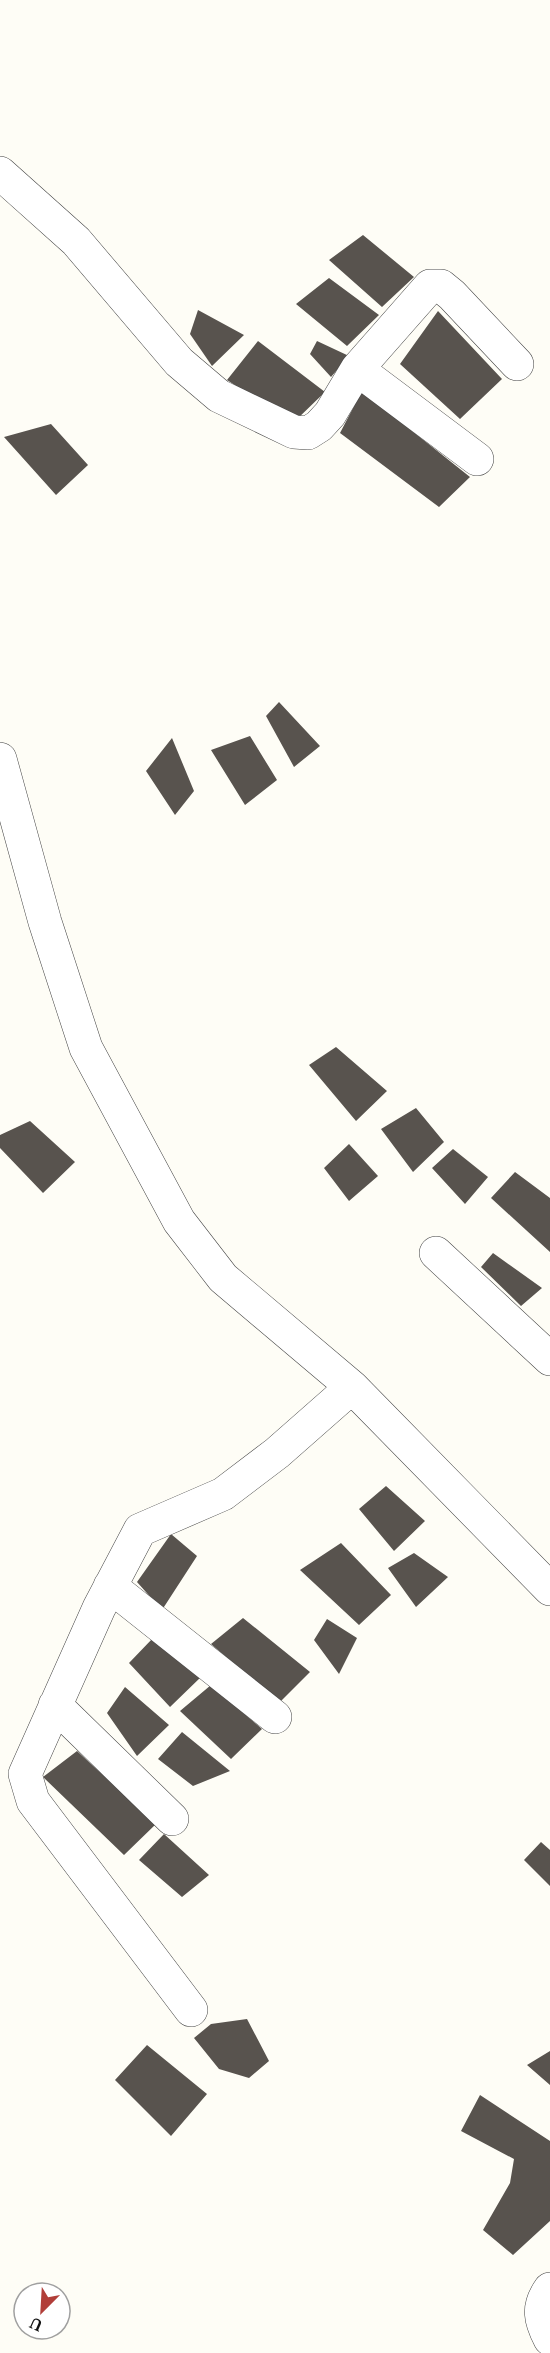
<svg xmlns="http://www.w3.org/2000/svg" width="550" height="2353" font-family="'PT Serif',serif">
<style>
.building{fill:#58534e}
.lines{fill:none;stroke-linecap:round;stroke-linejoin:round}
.street-casing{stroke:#444;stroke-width:34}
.street{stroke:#fff;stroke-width:33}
</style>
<rect width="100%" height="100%" fill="#fefdf6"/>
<path class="building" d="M363 235 414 277 382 307 329 260Z
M329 278 379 315 347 346 296 304Z
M198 310 244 335 212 366 190 334Z
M438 311 502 379 460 419 400 364Z
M258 341 325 392 293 423 227 380Z
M317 341 349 356 331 377 310 354Z
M362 391 470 477 439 507 340 433Z
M51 424 88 465 56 495 4 437Z
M279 702 320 746 294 767 266 716Z
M250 736 277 780 245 805 211 750Z
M172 738 194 791 175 815 146 771Z
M336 1047 387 1091 356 1121 309 1065Z
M416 1108 444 1142 413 1172 381 1129Z
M30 1121 75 1162 43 1193 0 1148V1135Z
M349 1144 378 1176 349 1201 324 1168Z
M453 1149 488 1177 465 1204 432 1168Z
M515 1172 550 1198V1252L491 1198Z
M493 1253 542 1288 521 1306 481 1267Z
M386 1486 425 1521 394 1551 359 1509Z
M171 1534 197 1556 162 1610 137 1582Z
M341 1543 391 1595 359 1625 300 1570Z
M414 1553 448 1577 416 1607 388 1568Z
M243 1618 310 1672 279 1703 211 1644Z
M327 1619 357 1638 339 1674 314 1640Z
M153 1638 202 1676 170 1707 129 1663Z
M211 1685 262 1729 231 1759 180 1711Z
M125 1687 169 1725 137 1756 107 1713Z
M182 1732 230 1771 193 1786 158 1759Z
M77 1751 156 1824 124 1855 43 1777Z
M164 1834 209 1875 182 1897 139 1860Z
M541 1842 550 1850V1886L524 1860Z
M247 2019 269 2061 249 2078 219 2069 194 2038 211 2024Z
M147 2045 207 2094 171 2136 115 2080Z
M550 2051V2085L527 2065Z
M480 2095 550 2141V2221L513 2255 483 2230 510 2183 514 2159 461 2131Z"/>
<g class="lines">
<defs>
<path id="street" d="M0 173 76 241 179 362 219 396 294 432 308 433 319 426 330 414 357 369 430 286H441L452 295 517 364
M357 369 477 459
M0 759 45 922 86 1048 179 1221 223 1278 352 1387 550 1589
M436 1253 550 1359
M110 1586 275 1717
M55 1705 172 1819
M191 2010 33 1801 25 1774 99 1608 140 1530 223 1494 277 1453 352 1387
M550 2289C537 2307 540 2320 550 2339"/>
</defs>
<use href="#street" class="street-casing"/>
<use href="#street" class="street"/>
</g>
<g transform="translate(42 2311) rotate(204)"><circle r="28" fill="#ffffff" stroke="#a0a0a0" stroke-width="1.5"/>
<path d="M0-4.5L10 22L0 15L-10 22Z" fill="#b13e39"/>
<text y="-9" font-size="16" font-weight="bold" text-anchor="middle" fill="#111111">U</text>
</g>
</svg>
